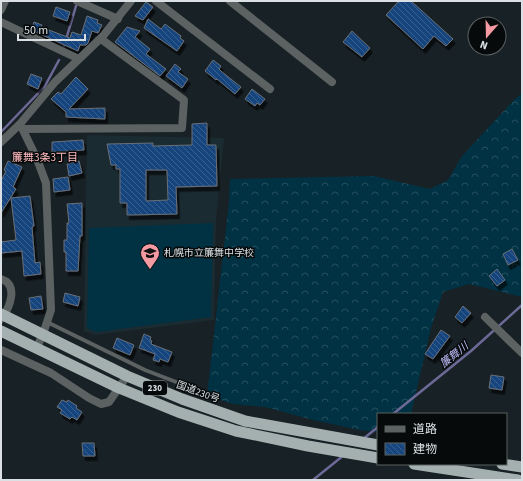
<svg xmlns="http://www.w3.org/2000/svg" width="523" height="481" font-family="'Source Sans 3','Noto Sans JP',sans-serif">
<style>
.built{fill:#1b2b32}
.forest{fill:url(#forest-crowns)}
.pitch{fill:#003243}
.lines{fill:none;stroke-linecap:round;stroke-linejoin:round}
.stream{stroke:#6d6997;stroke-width:2.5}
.building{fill:url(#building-back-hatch);stroke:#696f77;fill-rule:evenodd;filter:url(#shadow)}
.service{stroke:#5c6161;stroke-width:4}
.minor{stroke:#5c6161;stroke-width:8}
.trunk{stroke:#a4b0b0;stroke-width:11}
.labels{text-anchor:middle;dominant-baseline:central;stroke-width:3;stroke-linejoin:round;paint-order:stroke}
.shield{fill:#060a0b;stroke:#9aa0a2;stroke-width:1}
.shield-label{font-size:9px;font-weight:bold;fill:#dae0e3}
.poi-label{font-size:10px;fill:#dae0e3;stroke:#060a0b;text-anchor:start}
.street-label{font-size:10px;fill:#dae0e3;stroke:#060a0b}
.neighbourhood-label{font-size:11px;fill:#fdb9be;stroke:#060a0b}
.water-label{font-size:11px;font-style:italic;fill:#bcbbf6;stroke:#060a0b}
</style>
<defs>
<pattern id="forest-crowns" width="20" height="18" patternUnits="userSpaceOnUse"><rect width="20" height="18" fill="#003243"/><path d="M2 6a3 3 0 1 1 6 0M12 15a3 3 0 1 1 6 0" fill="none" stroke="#254f5e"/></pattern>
<pattern id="building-back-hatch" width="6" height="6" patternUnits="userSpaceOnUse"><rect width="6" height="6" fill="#17457e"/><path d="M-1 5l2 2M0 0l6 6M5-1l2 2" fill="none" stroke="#386090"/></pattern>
<filter id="shadow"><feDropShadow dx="2.5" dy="4.5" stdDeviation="0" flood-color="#0009"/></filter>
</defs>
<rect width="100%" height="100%" fill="#182125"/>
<path class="built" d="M87 135 224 138 216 220 214 320 95 335 84 331Z"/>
<path class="forest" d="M522 93V297L469 284 443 292 431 328 411 414H378V432L360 430 313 420 265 407 233 404 207 396 229 202 230 179 374 176 430 189 448 180 462 156 514 100Z"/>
<path class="pitch" d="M213 223 211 317 96 332 87 328 89 228Z"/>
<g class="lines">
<path class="stream" d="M64 46 76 6
M1 132 45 86 59 60
M393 414 471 351 522 305
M363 439 378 427
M313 480 344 455"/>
</g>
<path class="building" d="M399 1H411L453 39 446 46 434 36 423 49 386 15Z
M146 2 153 7 143 20 135 16Z
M56 7 70 12 67 21 53 16Z
M87 16 98 20 97 23 102 25 98 33 92 31 88 43 86 45H80L78 51 31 30 34 22 42 25 41 27 70 38 72 32 81 35Z
M148 19 161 29 165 24 181 36 180 38 184 41 177 51 144 28Z
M127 27 140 31 135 37 150 49 146 54 166 69 160 76 115 42Z
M352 31 370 48 362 57 343 42Z
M213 60 221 66 219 69 222 72 241 87 235 94 217 79 216 80 205 71Z
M175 64 181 69 178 72 188 79 182 88 166 76Z
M31 74 42 78 38 89 27 84Z
M76 77 88 89 69 109 105 108V119L66 117V112L51 99 58 92 61 94Z
M252 89 265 99 260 105 257 103 255 106 245 99Z
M207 123V145H216L217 186 176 187 177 214 127 215V203H120V169H116V165H111L107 144 153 143V146L192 145V124ZM146 170H167L168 200 146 201Z
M83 140 84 150 52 152V142Z
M8 161 22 167 13 187 16 189 1 213V181L6 171 4 170Z
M79 161 82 173 69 176 67 164Z
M68 177 70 190 54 192 53 179Z
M30 196 34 226 32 227 35 263 40 262 41 274 24 276 22 251 1 253V242L16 240 11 198Z
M82 203V236H80L78 271H66V252H64V240H67V223H69L67 204Z
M512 249 518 260 508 265 503 254Z
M497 269 505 280 497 286 489 276Z
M65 293 80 297 78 306 63 302Z
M41 296 43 309 31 310 29 298Z
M463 306 471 313 462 323 455 317Z
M441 330 450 336 433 359 425 354Z
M144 334 151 337 150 340 152 341 151 344 172 352 168 362 160 359 159 362 153 360 155 354 139 348Z
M117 338 134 345 130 355 113 348Z
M491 375 504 377 502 390 489 388Z
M62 400 67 402 68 400 77 406 76 408 82 412 77 420 72 417 70 419 60 413 62 410 57 407Z
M82 443H94L95 456H83Z"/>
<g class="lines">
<path class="service" d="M47 322 145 370 184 385"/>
<path class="minor" d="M77 1 118 19
M156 1 270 89
M230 1 332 82
M1 10 5 1
M1 22 79 59
M21 126 37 159 46 183 51 310 43 334 36 349
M23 129 182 128 184 100 101 39
M1 142 20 124 55 82 103 36 131 1
M1 279C19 284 10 308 1 319
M485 317 522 353
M1 350 51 373 89 398 101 404 109 402 127 376"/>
<path class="trunk" d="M1 314 127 376 182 399 245 421 378 445
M1 331 119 388 178 412 236 431 308 446 378 458
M414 464 518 480
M502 464 522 467"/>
</g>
<defs>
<symbol id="school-pin" viewBox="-11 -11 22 30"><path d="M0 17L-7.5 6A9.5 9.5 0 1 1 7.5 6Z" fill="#f49aa2" stroke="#060a0b"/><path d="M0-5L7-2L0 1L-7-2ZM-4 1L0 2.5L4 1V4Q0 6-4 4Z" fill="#111"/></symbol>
</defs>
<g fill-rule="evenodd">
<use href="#school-pin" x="139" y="242" width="22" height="30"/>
</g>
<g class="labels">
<rect class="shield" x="143" y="381" width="24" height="14" rx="3"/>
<g class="shield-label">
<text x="155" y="388">230</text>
</g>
<g class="poi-label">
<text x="164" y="253">札幌市立簾舞中学校</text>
</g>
<g class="street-label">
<text transform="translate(198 392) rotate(20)">国道230号</text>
</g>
<g class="neighbourhood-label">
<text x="45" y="157">簾舞3条3丁目</text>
</g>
<g class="water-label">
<text transform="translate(454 355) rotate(-39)">簾舞川</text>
</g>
</g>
<rect width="523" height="481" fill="none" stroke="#dae0e3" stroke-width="4"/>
<rect x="377" y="413" width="130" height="52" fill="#060a0b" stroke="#5b6061"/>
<rect x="385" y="426" width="20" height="6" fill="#5c6161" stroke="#5b6061"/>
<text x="413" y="433" font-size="12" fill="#dae0e3">道路</text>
<rect x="385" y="443" width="20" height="12" fill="url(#building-back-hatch)" stroke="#5b6061"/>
<text x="413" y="453" font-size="12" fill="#dae0e3">建物</text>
<g transform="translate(487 36) rotate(200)"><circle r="19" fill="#060a0b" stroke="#5b6061"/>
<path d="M0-3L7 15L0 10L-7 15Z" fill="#f49aa2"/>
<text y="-6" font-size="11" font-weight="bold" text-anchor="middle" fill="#dae0e3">N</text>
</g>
<path d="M18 34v6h67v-6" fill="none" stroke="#dae0e3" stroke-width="2"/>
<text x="24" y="34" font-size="12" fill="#dae0e3" stroke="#060a0b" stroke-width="3" paint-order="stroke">50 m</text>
</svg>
